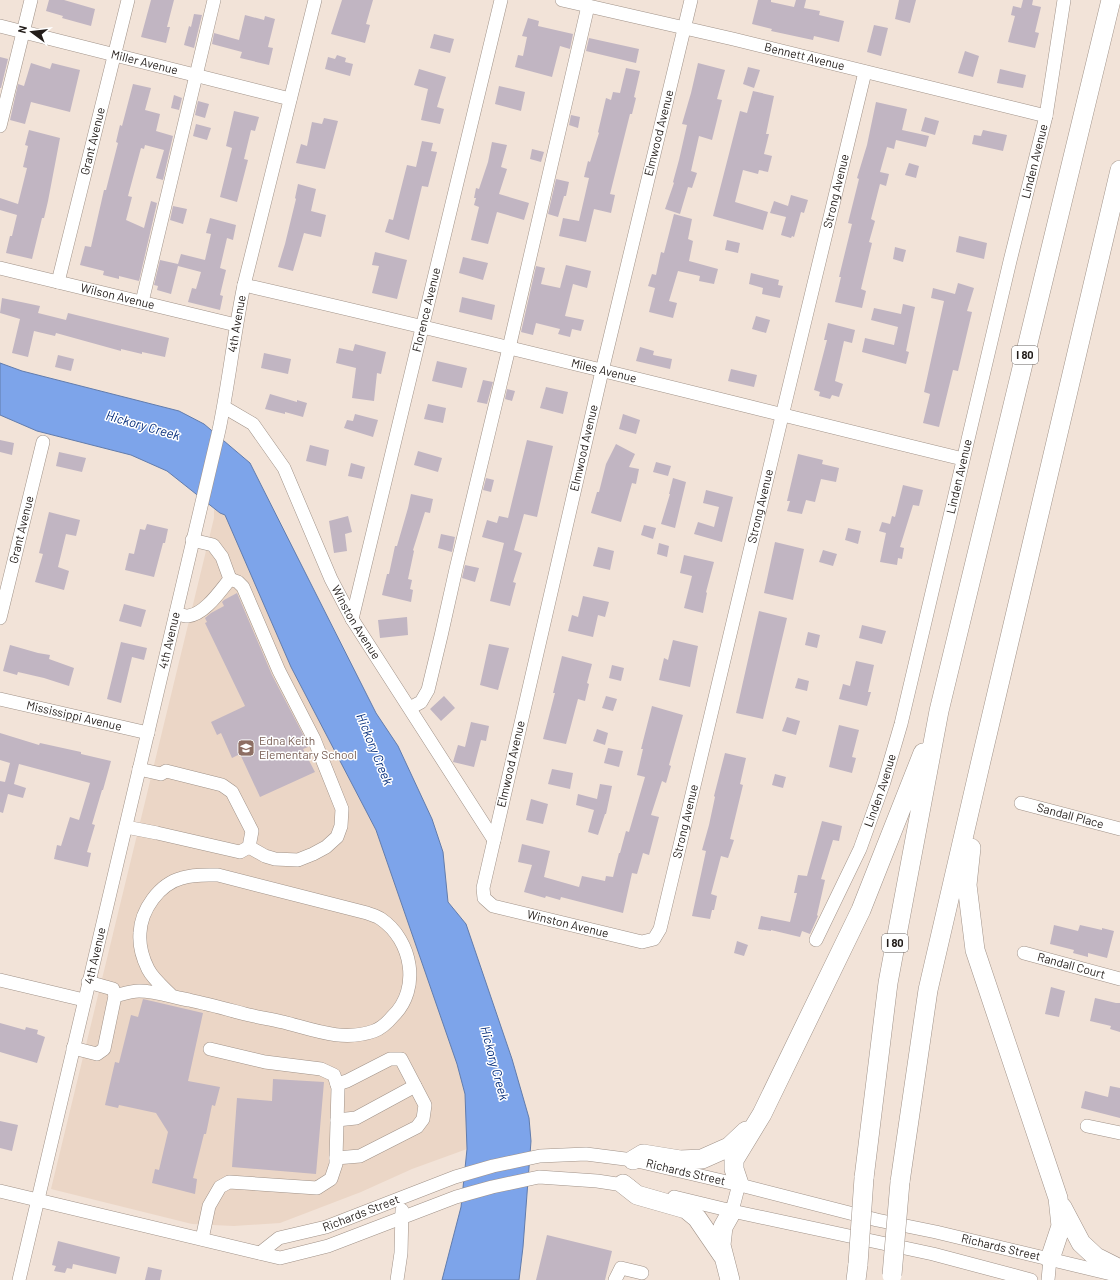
<svg xmlns="http://www.w3.org/2000/svg" width="1120" height="1280" font-family="Barlow,sans-serif">
  <rect width="100%" height="100%" fill="#f2e3d8"/>
  <!-- built -->
  <path fill="#ebd6c6" d="M214,509L220,513L225,515L291,667L376,830L457,1064L465,1094L467,1149L412,1169L361,1192L280,1223L234,1226L192,1224L51,1189L214,518Z"/>
  <!-- water -->
  <path fill="#7da4ea" stroke="#627cac" d="M0,363L22,371L179,411L204,424L250,463L376,713L398,746L432,819L443,852L448,902L466,924L512,1059L529,1118L531,1141L523,1247L519,1280H442L461,1207L467,1149L465,1094L457,1064L376,830L291,667L225,515L220,513L167,471L131,455L37,431L0,415Z"/>
  <!-- building -->
  <path fill="#c1b5c2" d="M49,0H64L95,9L91,26L62,18L63,16L46,11Z
    M151,0H174L167,27H170L166,43L141,37Z
    M342,0H373L366,24L370,25L365,43L331,34Z
    M758,0H771V2L794,7L796,0H806L804,8L820,11L819,15L844,21L839,42L814,36L813,40L771,31L772,29L752,24Z
    M899,0H916L910,23L895,19Z
    M1023,0H1033L1032,5L1041,7L1035,32L1039,33L1035,48L1008,42L1015,16L1011,15L1013,6L1021,8Z
    M194,14L202,15L194,48L184,45L189,26L191,27Z
    M245,15L264,20L265,16L275,19L268,47L273,48L269,65L240,58L242,52L212,44L214,33L239,40Z
    M528,18L539,21L538,26L573,34L570,49L560,46L552,77L515,67L518,55L523,56L527,37L522,36Z
    M874,25L888,28L881,56L867,52Z
    M434,34L454,39L450,53L430,48Z
    M589,38L639,49L636,63L586,51Z
    M965,51L979,56L973,77L958,73Z
    M337,55L346,58L345,62L353,64L350,76L325,69L328,57L335,59Z
    M0,57L8,59L1,88H0Z
    M31,63L50,69L52,63L80,70L70,112L31,102L25,124L10,120L18,84L24,86Z
    M698,63L725,70L717,99L722,100L712,140L699,136L691,171L697,173L692,188L688,187L680,214L665,209L674,183L673,182L679,160L687,125L682,124L691,93Z
    M748,67L760,70L754,88L743,84Z
    M626,68L640,71L634,97L636,98L632,114H630L610,194L615,195L611,213L594,209L586,242L559,236L563,218L579,221L589,178L584,177L588,161L590,162L599,133L598,132L606,98L611,100L613,92L620,93Z
    M419,69L446,77L437,107L444,109L440,124L421,120L428,89L414,85Z
    M1000,69L1026,75L1023,88L997,83Z
    M133,84L151,88L145,110L160,114L156,131L173,136L163,180L156,178L164,150L145,145L144,149L141,148L128,196L132,197L126,220L144,228L151,201L157,203L139,281L119,276V279L103,275L104,271L80,265L85,246L91,247L104,190H106L118,143L116,142L120,125L122,126Z
    M499,86L525,92L521,111L495,104Z
    M753,91L774,96L766,134H769L764,154L772,156L768,172L759,170L758,174L743,170L735,202L768,212L763,230L713,216L740,111L747,113Z
    M174,95L182,98L179,110L171,108Z
    M198,101L209,104L205,118L195,115Z
    M876,102L907,109L902,130L929,136L926,147L896,140L894,149L887,147L880,172L889,174L886,186L880,184L871,219L875,221L869,242L872,243L861,289L866,291L862,308L835,302L841,277H839L852,224L848,223L859,179L857,178L867,145Z
    M234,111L259,117L255,131L251,130L244,159L248,160L237,202L220,197L232,148L226,146Z
    M571,115L580,117L578,128L569,125Z
    M925,117L939,121L935,135L921,131Z
    M324,118L338,121L325,169L296,163L301,144L307,146L312,122L322,124Z
    M196,124L211,128L207,140L193,136Z
    M29,130L60,138L48,201L44,218H42L32,259L6,253L10,236H12L17,215L0,210V198L18,204L27,168L23,167L28,146L25,145Z
    M983,130L1007,135L1003,151L972,144L974,135L981,136Z
    M422,141L433,143L431,151L437,152L428,187L422,186L409,240L385,232L389,219L393,220L407,165L416,167Z
    M492,142L507,145L501,167L507,169L499,194L529,203L524,220L497,212L488,244L471,240L479,207L474,205L476,198H474L476,188L479,189L488,162Z
    M532,149L544,152L541,162L530,159Z
    M909,163L919,166L916,178L905,175Z
    M556,179L569,182L566,196H564L558,217L548,214Z
    M298,184L316,189L311,211L326,215L321,237L304,233L293,271L278,267L285,244L296,199L295,198Z
    M791,195L808,200L804,213L801,212L794,237L792,236L791,238L781,235L786,217L770,213L774,201L788,206Z
    M173,206L187,209L183,224L170,220Z
    M674,214L692,219L688,239L693,241L689,261L718,269L714,284L699,281L700,276L678,271L669,301L677,303L673,318L649,312L655,288L648,286L652,274L656,275L661,252L664,253Z
    M210,218L236,225L233,240L227,238L220,268L226,270L220,295L223,296L220,310L188,302L192,288L196,289L201,272L178,266L171,294L157,290L158,286L154,285L160,260L178,264L181,254L205,260L211,234L206,233Z
    M959,236L987,243L984,259L956,252Z
    M727,240L740,243L738,253L725,250Z
    M895,247L906,250L903,262L893,259Z
    M375,252L407,260L397,299L372,293L379,266L372,265Z
    M463,257L488,263L483,280L459,273Z
    M566,265L591,271L587,288L573,284L565,316L584,320L581,331L572,329L570,337L558,334L560,329L536,323L533,335L521,332L536,266L545,268L541,284L560,288Z
    M751,273L779,280L778,285L783,286L780,298L762,294L763,288L749,284Z
    M958,283L974,288L967,311L972,312L958,371L953,370L939,427L923,423L930,394L924,392L944,301L931,298L933,288L955,294Z
    M462,297L495,305L492,320L459,312Z
    M2,298L40,306L38,313L66,320L68,313L169,338L165,357L142,352V354L121,349V351L56,333L55,336L34,331L28,357L12,353L20,319L0,313Z
    M903,304L915,307L906,351L909,352L906,364L862,352L865,338L894,345L898,327L871,320L874,308L901,314Z
    M756,316L770,320L766,333L752,329Z
    M828,323L855,330L852,343L844,341L835,381L843,384L839,397L832,395L830,399L819,396L820,392L814,390L827,340H824Z
    M355,344L386,352L381,374L377,373L374,401L352,398L356,368L336,363L339,348L353,351Z
    M640,347L654,351L653,355L672,359L670,369L636,361Z
    M264,353L291,359L288,374L261,368Z
    M58,355L74,359L71,371L55,367Z
    M437,361L467,368L462,388L432,381Z
    M731,369L757,375L754,387L728,381Z
    M483,380L493,382L487,404L477,402Z
    M546,387L568,392L563,414L540,408Z
    M507,389L515,391L512,401L505,399Z
    M270,394L297,402V400L307,403L303,417L285,412V414L265,409Z
    M428,404L446,408L443,423L424,419Z
    M355,414L378,420L373,437L344,428L347,420L353,421Z
    M623,414L640,420L636,434L619,429Z
    M0,440L14,443L12,455L0,452Z
    M527,440L553,446L537,517L524,514L514,550L522,553L513,582L516,583L510,606L490,601L504,543L482,537L487,520L497,523L499,516L508,518Z
    M616,444L635,454L629,467L639,469L636,484L632,483L621,522L591,513L597,492H599L606,464Z
    M310,445L329,450L326,466L306,461Z
    M418,451L442,458L438,472L414,465Z
    M59,452L86,458L82,472L56,466Z
    M798,454L823,460L822,464L839,468L836,482L821,479L815,502L806,500L802,514L787,511L790,501H787Z
    M656,462L671,466L668,476L653,472Z
    M351,463L365,467L362,479L348,476Z
    M486,478L494,480L491,492L483,490Z
    M673,478L686,482L675,528L661,524L670,494H669Z
    M903,485L923,490L919,506L913,505L900,547L904,548L902,559L898,558L897,565L880,562L886,533L879,531L882,522L890,524L892,516L895,517Z
    M706,490L733,497L722,542L694,534L698,522L714,527L719,507L703,503Z
    M411,494L433,499L430,513L425,512L413,550L414,551L408,579L412,580L410,589L413,590L411,602L382,595L387,574H389L395,546H397L408,508Z
    M49,512L80,520L76,536L66,534L58,567L69,571L64,590L35,582L43,554L39,553Z
    M348,516L352,532L345,534L347,551L334,553L329,521Z
    M147,524L168,529L165,543H163L154,577L125,570L129,553L134,554L140,529L145,530Z
    M644,525L656,528L653,539L641,535Z
    M848,528L861,531L858,544L845,540Z
    M441,534L455,537L452,552L438,548Z
    M775,542L804,549L793,600L764,593Z
    M659,543L669,546L667,557L657,554Z
    M598,547L614,551L610,570L593,566Z
    M823,550L837,554L833,566L819,562Z
    M684,555L714,562L706,592L707,593L703,613L684,608L692,576L680,573Z
    M465,565L479,568L475,582L462,578Z
    M237,593L272,675L307,742L308,747L303,749L315,772L260,797L240,754L232,758L221,733L217,735L211,722L245,706L205,623L207,622L205,618L211,613L224,606L222,602L224,600Z
    M583,596L609,602L605,617L598,615L593,637L568,631L572,615L578,617Z
    M124,604L146,610L141,627L119,621Z
    M759,611L787,618L763,719L736,713Z
    M407,617L408,635L380,638L378,620Z
    M862,625L886,631L882,644L859,638Z
    M808,632L820,635L817,648L805,645Z
    M673,640L698,646L690,687L659,680L664,658L668,660Z
    M121,642L147,648L144,660L132,657L121,703L107,699Z
    M489,644L509,648L498,690L480,685Z
    M10,645L38,653L50,655L49,659L74,668L69,686L44,678L18,672L17,675L3,671Z
    M562,656L592,664L587,683L589,684L585,701L578,699L566,744L543,739L555,693H553Z
    M856,661L874,665L868,692H871L867,706L839,699L843,684L850,686Z
    M612,665L624,668L621,681L609,678Z
    M798,678L809,681L807,691L795,688Z
    M444,696L455,708L441,721L430,709Z
    M606,696L617,699L613,711L602,708Z
    M652,706L683,715L669,765L671,766L666,783L662,781L651,815L659,817L649,855L643,853L637,874L632,873L623,913L561,897L560,900L546,896L545,898L524,892L532,865L518,862L522,844L550,851L544,877L579,887L582,876L605,881L606,876L613,877L619,853H620L626,831L629,832L645,777L637,775L643,749H641Z
    M787,717L800,721L796,735L782,731Z
    M471,722L489,726L486,741L481,740L474,767L453,762L458,745L465,747Z
    M839,725L859,730L852,757L856,758L852,773L829,767Z
    M597,729L608,733L605,745L593,741Z
    M0,733L39,745L40,743L81,752V754L111,761L103,790H102L92,824L95,825L87,852L91,853L88,867L54,859L57,845L61,846L70,817L79,820L90,783L19,764L14,784L26,788L23,798L8,794L3,813L0,812V781L5,782L10,763L0,760Z
    M608,748L623,751L619,767L604,763Z
    M725,753L746,758L740,784L743,785L730,839L734,840L728,858L721,856L711,894L717,896L714,910H712L710,919L692,916L706,851L702,850L709,825L715,797L714,796Z
    M552,769L573,773L570,789L548,784Z
    M775,774L786,777L783,788L772,785Z
    M600,784L612,786L606,814H605L598,835L588,832L594,810L576,805L578,794L597,799Z
    M531,799L548,804L543,824L526,820Z
    M822,821L842,826L839,841L833,840L821,879L825,880L817,915L818,916L810,934L802,931L800,937L771,930V931L758,929L761,916L790,922L797,893H794L798,875L807,876Z
    M1054,925L1078,931L1080,925L1102,930V928L1114,931L1107,958L1088,953V957L1073,953L1074,950L1050,944Z
    M737,941L748,945L744,956L734,953Z
    M1051,987L1065,991L1059,1017L1045,1014Z
    M1095,998L1116,1003H1120V1032L1110,1029L1111,1026L1090,1021Z
    M143,999L203,1013L188,1081L220,1087L215,1106L212,1105L206,1134H204L193,1178L197,1179L195,1194L152,1183L155,1169L159,1170L168,1132L156,1113L119,1105L118,1108L105,1105L115,1062L119,1063L131,1015L138,1017Z
    M0,1023L25,1030L26,1027L38,1030L37,1034L45,1037L37,1063L0,1052Z
    M273,1079L324,1082L316,1174L232,1167L237,1098L272,1101Z
    M1110,1086L1120,1088V1118L1081,1108L1085,1091L1108,1097Z
    M0,1121L18,1125L12,1151L0,1148Z
    M547,1235L612,1251L605,1280H536Z
    M58,1241L120,1257L116,1274L73,1264L72,1269L67,1268L65,1273L54,1271L56,1266L52,1265Z
    M148,1267L162,1270L160,1280H145Z"/>
  <g fill="none" stroke-linecap="round" stroke-linejoin="round">
    <!-- minor casing -->
    <g stroke="#a09288" stroke-width="14">
      <g id="minor">
        <path id="s1" d="M562,0L733,39L1046,116"/>
        <path id="s2" d="M691,0L602,371L483,888L484,898L493,906L642,942L654,939L660,929L782,416L865,72"/>
        <path id="s3" d="M0,26L290,99"/>
        <path d="M0,126L31,0"/>
        <path id="s4" d="M0,268L236,325"/>
        <path id="s5" d="M58,282L128,0"/>
        <path id="s6" d="M244,285C485,340 724,401 963,459"/>
        <path d="M142,302L214,0"/>
        <path id="s7" d="M224,407L253,424L284,468L331,579L352,619L494,840"/>
        <path d="M230,579L238,582L243,587L279,671L314,739L342,809L341,826L337,837L326,847L313,854L298,860L275,859L265,856L249,847"/>
        <path d="M176,613C179,614 184,616 188,616C205,614 220,591 230,579L222,557L213,545L192,540"/>
        <path id="s8" d="M0,618L43,442"/>
        <path id="s9" d="M352,619L501,0"/>
        <path id="s10" d="M0,699L148,733"/>
        <path d="M410,708L421,702L428,690L441,636L456,569L509,348L588,6"/>
        <path id="s11" d="M1021,803L1120,829"/>
        <path d="M126,827L157,833L240,852L249,847L252,831L232,792L222,785L166,771L161,774L139,769"/>
        <path id="s12" d="M816,940L860,849L884,782L901,724L1010,261L1046,116L1064,0"/>
        <path id="s13" d="M1024,953L1120,979"/>
        <path d="M0,980L84,1000"/>
        <path d="M115,996C123,994 130,991 139,991C155,991 173,997 189,1000C208,1004 226,1009 245,1014C257,1017 270,1019 283,1022C314,1030 343,1042 374,1031C382,1028 388,1022 393,1016C421,989 412,940 381,919C377,916 372,915 367,913L218,875C206,875 194,874 182,878C159,884 141,910 140,933C139,945 143,959 148,969C153,979 164,988 172,996"/>
        <path d="M73,1048L97,1054L104,1049L115,996L113,989L88,982"/>
        <path d="M337,1120L356,1118L415,1086"/>
        <path d="M1087,1126L1120,1133"/>
        <path d="M336,1158L360,1156L417,1127L423,1119L425,1105L401,1059H390L347,1081L337,1084"/>
        <path d="M0,1191L280,1258L328,1246L456,1197L492,1187L539,1177L597,1181L630,1186"/>
        <path d="M674,1197L732,1211L933,1254L1031,1280"/>
        <path d="M732,1211L739,1184"/>
        <path d="M202,1239L209,1206L220,1187L229,1182L317,1188L331,1179L336,1164V1158L338,1088L334,1075L321,1069L265,1062L210,1049"/>
        <path id="s14" d="M260,1253L279,1238L326,1227L455,1177L493,1166L540,1156L586,1154L633,1160L744,1186L877,1220L936,1232L1120,1276"/>
        <path id="s15" d="M19,1280L219,430C229,382 234,333 244,285L315,0"/>
        <path d="M397,1280L401,1253L402,1210"/>
        <path d="M615,1280L621,1268L642,1273"/>
        <path d="M1048,1280L1050,1259"/>
      </g>
    </g>
    <!-- highway casing -->
    <g stroke="#a09288" stroke-width="20">
      <path id="highway" d="M971,848L967,885L975,950L1058,1198L1061,1226L1050,1259
        M633,1160L643,1154L680,1160L702,1159L729,1147L746,1131
        M864,1178L888,983L939,711L1111,0
        M900,1182L928,990L980,765L1120,170
        M623,1184L637,1195L686,1209L697,1218L723,1256
        M739,1184L734,1169V1160L762,1114L861,910L923,753
        M1062,1207L1081,1243L1096,1257L1120,1269
        M730,1280L721,1245L723,1227L732,1211
        M856,1280L858,1264"/>
    </g>
    <!-- minor -->
    <use href="#minor" stroke="#fff" stroke-width="13"/>
    <!-- highway -->
    <use href="#highway" stroke="#fff" stroke-width="19"/>
    <!-- highway-bridge casing -->
    <g stroke="#a09288" stroke-width="20" stroke-linecap="butt">
      <path id="highway-bridge" d="M858,1264L864,1178
        M892,1275L900,1182"/>
    </g>
    <!-- highway-bridge -->
    <use href="#highway-bridge" stroke="#fff" stroke-width="19"/>
  </g>
  <!-- icons -->
  <defs>
    <g id="school-square" transform="scale(0.9)"><rect x="-9" y="-9" width="18" height="18" rx="4" fill="#8d6e63" stroke="#fff"/><path d="M0-5L7-2L0 1L-7-2ZM-4 1L0 2.5L4 1V4Q0 6-4 4Z" fill="#fff"/></g>
  </defs>
  <g fill-rule="evenodd">
    <use href="#school-square" x="246" y="748"/>
  </g>
  <g text-anchor="middle" stroke-width="3" stroke-linejoin="round" paint-order="stroke">
    <!-- shield labels -->
    <g fill="#fff" stroke="#65615f" stroke-width="1">
      <rect x="1012" y="346" width="26" height="18" rx="3"/>
      <rect x="882" y="934" width="26" height="18" rx="3"/>
    </g>
    <g font-size="11" font-weight="bold" fill="#231d1a">
      <text x="1025" y="359">I 80</text>
      <text x="895" y="947">I 80</text>
    </g>
    <!-- street labels -->
    <g font-size="12" fill="#231d1a" stroke="#fff">
      <text dy="4" stroke="none"><textPath href="#s1" startOffset="249">Bennett Avenue</textPath></text>
      <text dy="4" stroke="none"><textPath href="#s3" startOffset="149">Miller Avenue</textPath></text>
      <text transform="translate(659 133) rotate(-76)" y="4">Elmwood Avenue</text>
      <text dy="4" stroke="none"><textPath href="#s5" startOffset="145">Grant Avenue</textPath></text>
      <text dy="4" stroke="none"><textPath href="#s12" startOffset="811">Linden Avenue</textPath></text>
      <text dy="4" stroke="none"><textPath href="#s2" startOffset="1870">Strong Avenue</textPath></text>
      <text dy="4" stroke="none"><textPath href="#s4" startOffset="121">Wilson Avenue</textPath></text>
      <text dy="4" stroke="none"><textPath href="#s9" startOffset="318">Florence Avenue</textPath></text>
      <text dy="4" stroke="none"><textPath href="#s15" startOffset="981">4th Avenue</textPath></text>
      <text dy="4" stroke="none"><textPath href="#s6" startOffset="370">Miles Avenue</textPath></text>
      <text transform="translate(584 448) rotate(-77)" y="4">Elmwood Avenue</text>
      <text dy="4" stroke="none"><textPath href="#s12" startOffset="487">Linden Avenue</textPath></text>
      <text dy="4" stroke="none"><textPath href="#s2" startOffset="1546">Strong Avenue</textPath></text>
      <text dy="4" stroke="none"><textPath href="#s8" startOffset="91">Grant Avenue</textPath></text>
      <text dy="4" stroke="none"><textPath href="#s7" startOffset="258">Winston Avenue</textPath></text>
      <text dy="4" stroke="none"><textPath href="#s15" startOffset="657">4th Avenue</textPath></text>
      <text dy="4" stroke="none"><textPath href="#s10" startOffset="76">Mississippi Avenue</textPath></text>
      <text transform="translate(511 764) rotate(-77)" y="4">Elmwood Avenue</text>
      <text dy="4" stroke="none"><textPath href="#s12" startOffset="163">Linden Avenue</textPath></text>
      <text dy="4" stroke="none"><textPath href="#s11" startOffset="51">Sandall Place</textPath></text>
      <text dy="4" stroke="none"><textPath href="#s2" startOffset="1222">Strong Avenue</textPath></text>
      <text dy="4" stroke="none"><textPath href="#s2" startOffset="1011">Winston Avenue</textPath></text>
      <text dy="4" stroke="none"><textPath href="#s15" startOffset="333">4th Avenue</textPath></text>
      <text dy="4" stroke="none"><textPath href="#s13" startOffset="49">Randall Court</textPath></text>
      <text dy="4" stroke="none"><textPath href="#s14" startOffset="446">Richards Street</textPath></text>
      <text dy="4" stroke="none"><textPath href="#s14" startOffset="110">Richards Street</textPath></text>
      <text dy="4" stroke="none"><textPath href="#s14" startOffset="770">Richards Street</textPath></text>
    </g>
    <!-- education labels -->
    <g font-size="12" fill="#785e54" stroke="#fff" text-anchor="start">
      <text x="259" y="745">Edna Keith<tspan x="259" dy="14">Elementary School</tspan></text>
    </g>
    <!-- water labels -->
    <g font-size="13" font-style="italic" fill="#022b7a" stroke="#fff">
      <text transform="translate(143 425) rotate(16)" y="5">Hickory Creek</text>
      <text transform="translate(375 749) rotate(68)" y="5">Hickory Creek</text>
      <text transform="translate(495 1063) rotate(75)" y="5">Hickory Creek</text>
    </g>
  </g>
  <!-- north arrow -->
  <g transform="translate(32 32) rotate(285)" stroke="#ffffff" stroke-width="3" paint-order="stroke">
  <path d="M0-3L7 15L0 10L-7 15Z" fill="#231d1a"/>
  <text y="-6" font-size="11" font-weight="bold" text-anchor="middle" fill="#231d1a">N</text>
  </g>
</svg>
